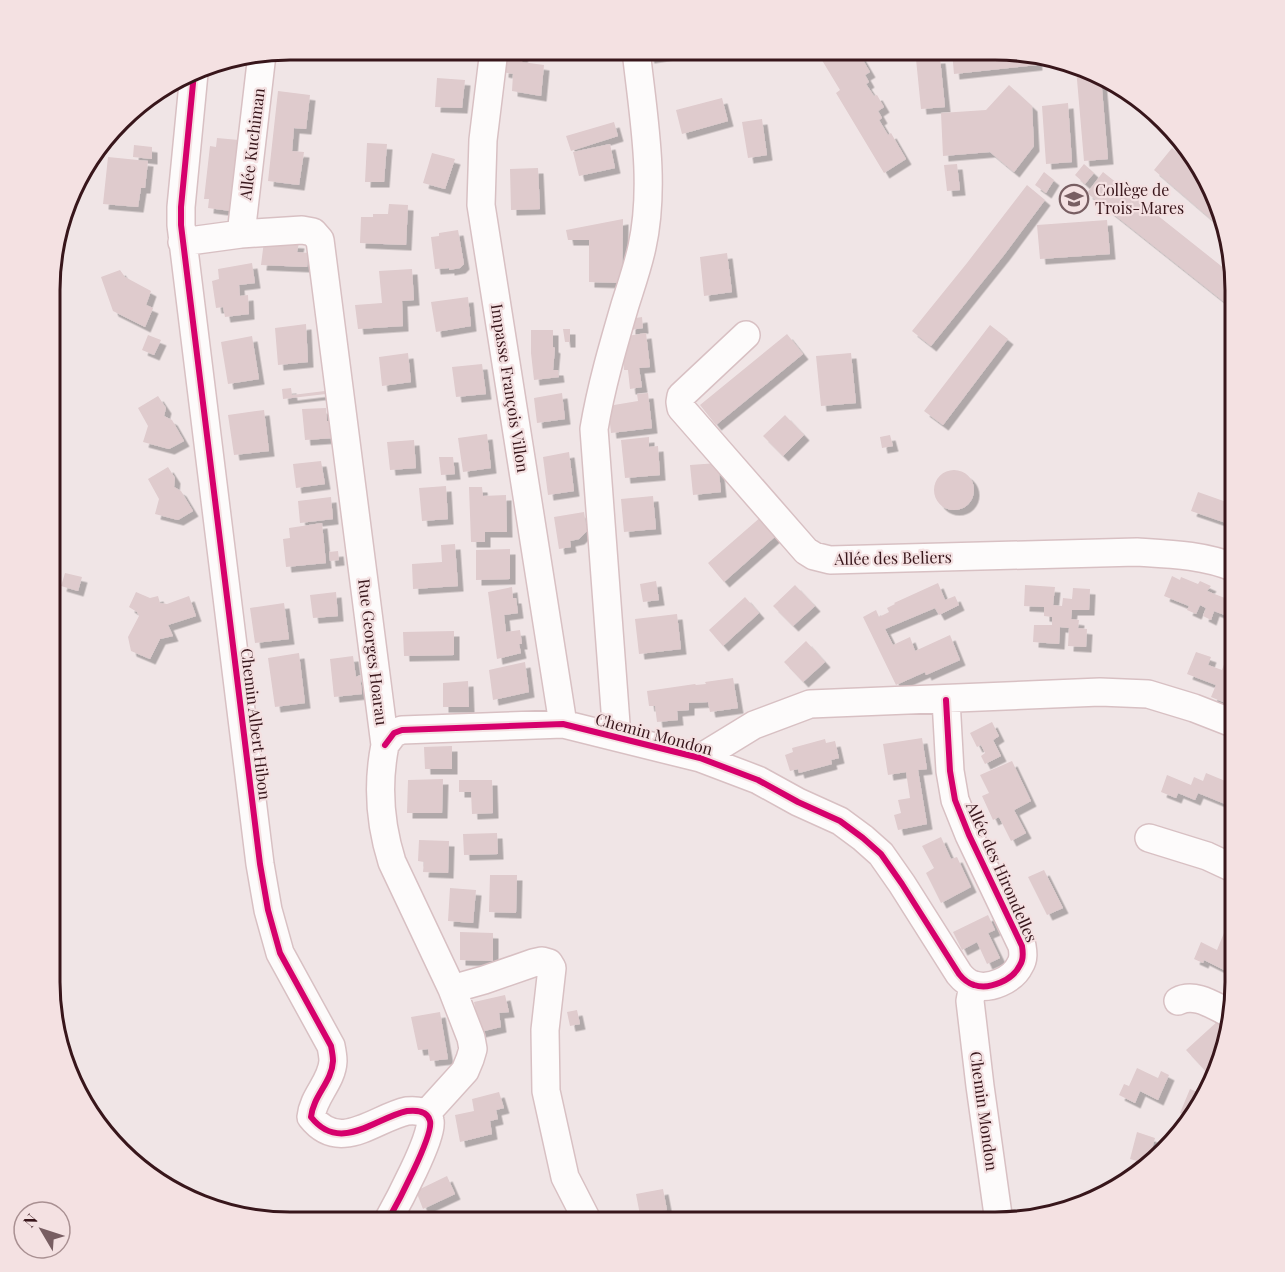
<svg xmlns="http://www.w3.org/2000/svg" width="1285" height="1272" font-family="'Playfair Display',serif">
  <defs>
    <filter id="shadow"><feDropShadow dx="5.5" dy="5.5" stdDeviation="0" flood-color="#0004"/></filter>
  </defs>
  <rect width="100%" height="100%" fill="#f0e5e6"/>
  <!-- building -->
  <path fill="#dfcbcd" filter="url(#shadow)" d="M505,50L523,51L522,62L544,65L541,96L512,91L513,74L503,72Z
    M647,50L684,51L685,52L649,58Z
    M820,51H854L857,57L860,55L870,72L865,75L869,82L866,84L874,96L877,95L884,107L878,111L882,118L879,120L888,135L891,133L906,159L884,173L836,93L840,90L817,52Z
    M952,51L1026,52L1036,55L1037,65L954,74Z
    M940,58L945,107L921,109L916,59Z
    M1076,68L1101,77L1108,159L1084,161Z
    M437,78L465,80L462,108L435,107Z
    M1009,85L1032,106L1034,146L1014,172L990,152L943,156L941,113L986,110Z
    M278,91L310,95L306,129L294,128L292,151L304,152L299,185L268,181Z
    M1129,94L1156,118L1155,120L1127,96Z
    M722,98L728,121L682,134L676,110Z
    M1068,103L1072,162L1046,164L1042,106Z
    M762,119L767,155L748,158L742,122Z
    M614,122L618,136L571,151L566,136Z
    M217,138L239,140L231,211L208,208L209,199H204L210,146L216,147Z
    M367,143L387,144L384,182H365Z
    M610,144L615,168L579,176L573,152Z
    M134,145L152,147V159L133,157Z
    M1172,148L1203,175L1223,213L1226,232L1154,170Z
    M432,153L455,159L445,189L423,183Z
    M108,157L148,161L145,188H141L138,207L103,204Z
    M957,164L960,190L947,191L944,165Z
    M1084,164L1094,173L1085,184L1075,175Z
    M538,168L540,209L511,210L510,169Z
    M1044,172L1054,180L1046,193L1035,185Z
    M1103,172L1235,277V306L1233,309L1087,193Z
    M1027,185L1045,200L1004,255L931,346L912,331L967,263Z
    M389,204L408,205L406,245L360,243L361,217H373V214H388Z
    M623,219L622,283L589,282V240H568L566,230Z
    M1107,220L1110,254L1040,259L1037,225Z
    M458,230L464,264L460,268L449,270V268L435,269L431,237L439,236V233Z
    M264,241L299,243L297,252L309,253L307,267L261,265Z
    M727,253L732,292L704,296L700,257Z
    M252,263L255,283L239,285L240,296L248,295L249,314L225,317L223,307L216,308L212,281L219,279L218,269Z
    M412,269L414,300L402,301L403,326L358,329L355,305L382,303L379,271Z
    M120,270L125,277L151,291L146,305L153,308L145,327L113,311L101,277Z
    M468,297L471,326L436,332L431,302Z
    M642,317L643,328L630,330V319Z
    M306,324L308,362L278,365L275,328Z
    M990,325L1008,339L943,425L924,411Z
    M563,329H570V342H565Z
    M531,330H553V347L555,348L553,370H558L559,377L534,380L531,353Z
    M646,333L650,367L639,368L642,387L630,389L628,370H624L621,337Z
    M787,334L803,354L716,425L700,405Z
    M148,335L161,340L154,355L142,350Z
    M252,336L259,379L228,384L221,342Z
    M408,353L411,382L382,386L379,357Z
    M851,353L856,403L821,406L816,356Z
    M482,364L486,394L456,397L452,367Z
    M291,388L292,395L325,391L326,394L283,399L282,389Z
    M562,393L565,419L537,423L534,398Z
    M648,393L652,428L611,433L608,406L638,401L637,394Z
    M158,396L166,408L164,416L172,420L184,441L169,449L143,442L148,426L138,408Z
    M326,408L327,421H332L334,438L305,440L302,409Z
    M264,410L269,451L234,455L228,415Z
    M785,415L804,435L783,456L763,436Z
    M487,434L491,468L463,472L458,438Z
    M890,435L893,446L882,448L880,437Z
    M649,437V447L658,446L660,475L625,478L621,440Z
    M414,440L416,468L390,470L387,442Z
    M569,452L574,491L548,495L543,457Z
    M439,457H453L455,474L441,475Z
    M1232,457L1235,458V473L1226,470Z
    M321,461L325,484L296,488L293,464Z
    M718,463L721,492L693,495L690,465Z
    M168,467L175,478L174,487L181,491L193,511L178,520L155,514L159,499L148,479Z
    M934 490a20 20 0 1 1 40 0a20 20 0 1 1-40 0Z
    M446,486L448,519L422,521L419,488Z
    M469,487H482L483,496L506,495L507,532H485V542H471Z
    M1198,492L1235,505V526L1191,511Z
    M653,496L656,529L624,532L621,499Z
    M331,497L333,519L300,523L298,501Z
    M584,512L587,531L579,539L570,541L571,547L559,549L554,517Z
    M762,516L778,534L724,582L708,563Z
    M322,523L326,563L286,567L283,539L290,538L289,528Z
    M455,544L458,586L413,589L412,564L442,562L441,545Z
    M510,549V579L476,580V550Z
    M338,551L339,560L330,561L329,552Z
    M65,573L82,577L78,591L61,586Z
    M1172,576L1180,580L1181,577L1198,584L1200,581L1211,586L1207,591L1235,602V606L1230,617L1214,611L1211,620L1203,616L1206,608L1200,605L1196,614L1187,610L1189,606L1164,596Z
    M656,581L659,600L643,602L640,584Z
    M938,583L945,600L955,596L959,605L939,615L935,608L885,629L893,645L910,637L915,651L950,635L960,660L926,675L925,672L896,685L863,617L876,610L879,617L889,612L887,608L895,604L894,603Z
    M795,585L815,606L793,626L773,606Z
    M1025,585L1055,587L1053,605L1062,606L1063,598L1072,599L1073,588L1090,589L1089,610H1072L1071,619L1079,620L1078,628L1087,629L1086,647L1068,646L1069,628L1060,627L1059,644L1033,642L1034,625H1052V617L1044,616V607L1024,606Z
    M512,587L513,598H516L518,613L504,615L506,632L520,630L522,644H519L521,653L497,659L488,592Z
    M136,592L150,598L158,596L160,603L167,604L189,596L196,616L168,625L173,636L160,639L150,659L131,651L128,637L139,616L137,612L129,607Z
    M336,592L338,616L313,618L310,595Z
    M745,597L759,613L723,646L709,630Z
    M284,603L289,639L255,643L250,608Z
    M677,614L681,649L639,654L635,619Z
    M454,631V655L404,656L403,632Z
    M806,641L825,662L803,682L784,662Z
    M1196,652L1211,657L1208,665L1222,670L1226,659L1235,662V707L1211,697L1216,685L1187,674Z
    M299,653L305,703L275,707L268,658Z
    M353,656L356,677L360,675L362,694L334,697L330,659Z
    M525,662L529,692L493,700L489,670Z
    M733,678L738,708L710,712L708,702L689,703V710L677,711L678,720L657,722L655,706H649L647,691L695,684L696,685L706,684L705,682Z
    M468,681L469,707H443V683Z
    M992,722L999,736L993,740L1001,756L985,764L981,756L985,753L981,745L977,747L970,733Z
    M922,738L927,769L918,770L927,824L898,830L894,815L901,813L898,800L910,798L906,772L888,775L883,744Z
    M825,739L826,743L835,741L839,758L831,760L832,764L799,773L798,769L790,771L785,755L793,752L792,748Z
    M452,746V769H425L424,747Z
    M1012,761L1031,801L1014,810L1026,833L1011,841L999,817L993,820L982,796L989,793L980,775Z
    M1206,773L1235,785V808L1198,793L1195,800L1178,793L1176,798L1161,792L1167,775L1191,785L1194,777L1203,781Z
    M443,779L442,813H407L408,780Z
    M459,780H492L493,813L472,814L471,792H459Z
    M497,833L498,854L464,855L463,834Z
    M941,837L951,859L957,857L971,887L941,903L926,873L934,868L922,846Z
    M419,840L449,841L448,873L423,872L424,862L418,861Z
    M1044,870L1063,908L1047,915L1028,877Z
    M490,875H517L516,913L489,912Z
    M450,888L476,890L473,923L448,921Z
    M1233,911L1235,912V947L1226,971L1204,960L1203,963L1194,959L1201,942L1217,950Z
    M988,915L995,930L988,933L1000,958L987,964L977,942L962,950L953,932Z
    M460,932L493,933V961L460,960Z
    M505,995L509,1012L499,1013L501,1027L480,1032L474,1002Z
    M577,1010L580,1024L570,1026L567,1012Z
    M440,1012L448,1059L430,1061L428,1049L418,1050L411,1017Z
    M1219,1020L1228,1025L1214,1074L1211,1077L1186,1050Z
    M1137,1068L1158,1078L1161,1071L1169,1075L1158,1100L1140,1091L1135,1103L1119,1095L1124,1084L1129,1086Z
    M1190,1089L1205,1095L1188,1116L1180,1113Z
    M499,1092L504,1108L496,1110L498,1119L490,1121L492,1134L460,1142L455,1115L474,1111L472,1099Z
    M1137,1132L1155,1138L1148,1164L1130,1159Z
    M1133,1169L1143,1171L1131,1178Z
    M447,1176L455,1194L423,1209L416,1191Z
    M663,1189L667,1210L640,1215L636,1194Z"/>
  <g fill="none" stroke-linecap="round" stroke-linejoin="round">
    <!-- minor casing -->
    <g stroke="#d8c0c3" stroke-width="30">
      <path id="minor" d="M494,50L483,140L481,205L563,724
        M194,73L181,207V225L260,864L268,910L280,953L331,1046C332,1051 333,1056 333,1061C332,1082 313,1096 311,1117C340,1154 375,1118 407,1111C416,1110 428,1111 430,1121C434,1135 396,1206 387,1222
        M241,234L262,54
        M182,242L241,234L302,230L313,232L320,240L385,745C377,785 380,824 392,862L452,989L471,1038L473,1049L470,1059L465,1071L426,1114
        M746,335L681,396L680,402L681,408L806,551L814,556L830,560L1137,552C1170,554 1204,555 1235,568
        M617,737L594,429C601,387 613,346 625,305C631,286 638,266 642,247C656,183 643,115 636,50
        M385,745L394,733L402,730L563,724L700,758L758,780L798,802L840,821L863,838L881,854L902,884L959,974C963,979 967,983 974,985C990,990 1013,980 1020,965C1024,959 1023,952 1022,946L969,835L955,800L950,771L946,700
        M700,758L754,725L810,704L1100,692L1148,694L1194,708L1235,724
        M1149,838L1207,856L1235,869
        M973,985L970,1001L980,1086L999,1222
        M452,989L484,980L533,963L542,961L549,963L552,968L545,1030L546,1091L565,1177L588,1222
        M1178,1001C1195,992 1214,1006 1231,1014"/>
    </g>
    <!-- minor -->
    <use href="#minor" stroke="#fdfbfb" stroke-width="27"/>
    <!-- cycleway casing -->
    <g stroke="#f4e1e2" stroke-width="10">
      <path id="cycleway" d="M194,73L181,207V225L260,864L268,910L280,953L331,1046C332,1051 333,1056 333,1061C332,1082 313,1096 311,1117C340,1154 375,1118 407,1111C416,1110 428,1111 430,1121C434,1135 396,1206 387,1222
        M385,745L394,733L402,730L563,724L700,758L758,780L798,802L840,821L863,838L881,854L902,884L959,974C963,979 967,983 974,985C990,990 1013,980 1020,965C1024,959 1023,952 1022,946L969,835L955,800L950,771L946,700"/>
    </g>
    <!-- cycleway -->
    <use href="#cycleway" stroke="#d6006c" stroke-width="6"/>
  </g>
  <!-- icons -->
  <defs>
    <g id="school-ring" transform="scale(1.5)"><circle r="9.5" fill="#f4e1e2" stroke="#785e62" stroke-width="1.5"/><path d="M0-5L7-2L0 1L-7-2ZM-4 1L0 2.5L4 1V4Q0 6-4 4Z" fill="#785e62"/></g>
  </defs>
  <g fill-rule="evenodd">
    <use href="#school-ring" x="1074" y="199"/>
  </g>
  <g text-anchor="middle" stroke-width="4.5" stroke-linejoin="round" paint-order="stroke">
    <!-- street labels -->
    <g font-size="16" fill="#38161b" stroke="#f4e1e2">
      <text transform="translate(252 144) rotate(-83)" y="6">Allée Kuchiman</text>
      <text transform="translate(510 388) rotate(81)" y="6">Impasse François Villon</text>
      <text transform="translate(893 558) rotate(-1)" y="6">Allée des Beliers</text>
      <text transform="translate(373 652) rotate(83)" y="6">Rue Georges Hoarau</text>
      <text transform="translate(256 724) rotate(83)" y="6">Chemin Albert Hibon</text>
      <text transform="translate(654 734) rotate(15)" y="6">Chemin Mondon</text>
      <text transform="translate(1002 872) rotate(66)" y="6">Allée des Hirondelles</text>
      <text transform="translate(984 1111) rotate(82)" y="6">Chemin Mondon</text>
    </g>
    <!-- poi labels -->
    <g font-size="16" fill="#38161b" stroke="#f4e1e2" text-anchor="start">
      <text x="1095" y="196">Collège de<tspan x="1095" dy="18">Trois-Mares</tspan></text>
    </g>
  </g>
  <!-- crop -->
  <path d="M0 0H1285V1272H0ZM290 60H995A230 230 0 0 1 1225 290V982A230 230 0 0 1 995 1212H290A230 230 0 0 1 60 982V290A230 230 0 0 1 290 60Z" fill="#f4e1e2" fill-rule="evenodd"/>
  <path fill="none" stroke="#38161b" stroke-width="3" d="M290 60H995A230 230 0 0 1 1225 290V982A230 230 0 0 1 995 1212H290A230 230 0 0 1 60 982V290A230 230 0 0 1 290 60Z"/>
  <!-- north arrow -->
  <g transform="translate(42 1230) rotate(309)"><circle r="28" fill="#f4e1e2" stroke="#a99092" stroke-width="1.5"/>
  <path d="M0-4.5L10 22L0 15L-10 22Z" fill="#785e62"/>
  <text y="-9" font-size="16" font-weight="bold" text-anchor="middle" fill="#38161b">N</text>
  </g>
</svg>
